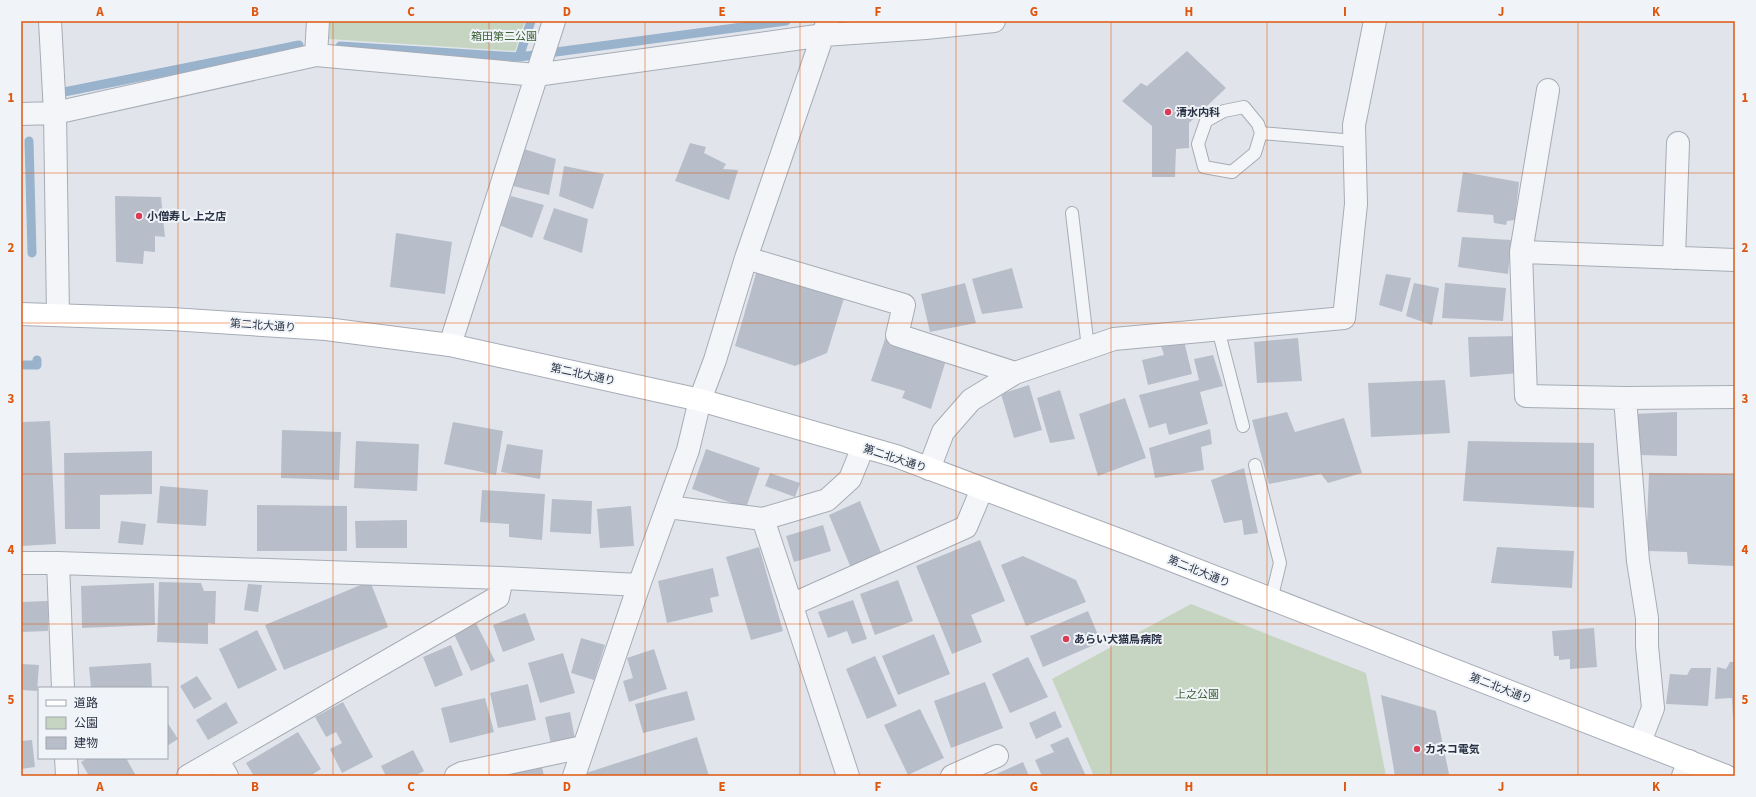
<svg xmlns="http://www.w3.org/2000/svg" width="1756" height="797" font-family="'Source Sans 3','Noto Sans JP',sans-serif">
  <rect width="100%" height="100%" fill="#e1e5eb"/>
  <!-- green -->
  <path fill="#c6d5c1" d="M330,21H525L515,51L329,39Z
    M1191,604L1366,673L1386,776H1094L1052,679Z"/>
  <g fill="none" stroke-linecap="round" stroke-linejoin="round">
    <!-- stream -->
    <path stroke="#99b3cd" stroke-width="9" d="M340,46L519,57L786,21
      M519,57L531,21
      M64,92L299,45
      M29,141L32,253
      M21,365H37V360"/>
  </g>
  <!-- building -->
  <path fill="#b7bec9" d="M1187,51L1226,88L1189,123V148L1176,149L1175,177H1152V126L1122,101L1141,83L1147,86Z
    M690,143L706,147L704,153L726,164L723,169L738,170L729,200L675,181Z
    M524,149L556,159L549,195L513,186Z
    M564,166L604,174L593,209L559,196Z
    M1463,172L1519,182L1515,220L1507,221L1506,225L1494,223L1493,215L1457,212Z
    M115,196L161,197L165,237L155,236V252L144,251L143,264L116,262Z
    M511,196L544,205L532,238L499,225Z
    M554,208L588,219L582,253L543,239Z
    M396,233L452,242L445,294L390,287Z
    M1462,237L1511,240L1508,274L1458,267Z
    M1012,268L1023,308L982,314L972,279Z
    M757,270L845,295L827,353L795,366L735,346Z
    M1386,274L1411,278L1402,312L1379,305Z
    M965,283L976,323L930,332L921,294Z
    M1414,283L1439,288L1432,325L1406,316Z
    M1445,283L1506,288L1503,321L1442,318Z
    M886,336L947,357L931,409L902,398L905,391L871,381Z
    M1519,336L1521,373L1470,377L1468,337Z
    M1298,338L1302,381L1257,383L1254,342Z
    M1184,341L1192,374L1148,385L1142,360L1164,355L1161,346Z
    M1213,355L1223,386L1200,392L1208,424L1169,435L1166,423L1149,428L1139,395L1199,380L1194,359Z
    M1445,380L1450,433L1371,437L1368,383Z
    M1029,385L1042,430L1014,438L1001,394Z
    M1060,390L1075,439L1050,443L1037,398Z
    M1125,398L1146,458L1098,476L1079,414Z
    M1287,412L1295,432L1344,418L1362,473L1328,483L1321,474L1269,484L1252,420Z
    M1677,412V456L1638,455L1634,414Z
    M50,421L56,544L21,546V422Z
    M453,422L503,431L496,475L444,464Z
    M1210,429L1212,444L1201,447L1204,470L1155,478L1149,448Z
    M282,430L341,432L339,480L281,478Z
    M356,441L419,444L417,491L354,488Z
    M1468,441L1594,443V508L1463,501Z
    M507,444L543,450L540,479L501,472Z
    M706,449L760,468L746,508L692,489Z
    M152,451V494L100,495V529H65L64,453Z
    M1244,468L1258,533L1244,535L1242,520L1224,523L1211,480Z
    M770,473L800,483L795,497L765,486Z
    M1649,473L1735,474V566L1688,564L1687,552L1646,551Z
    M160,486L208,490L206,526L157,523Z
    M482,490L545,494L542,540L509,537V524L480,522Z
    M552,499L592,501L591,534L550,532Z
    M860,501L882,555L851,568L829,515Z
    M257,505L347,506V551H257Z
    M631,506L634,546L600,548L597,509Z
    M407,520V548H356L355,521Z
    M121,521L146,524L143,545L118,543Z
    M823,525L831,551L794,562L786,536Z
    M980,540L1005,601L971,615L982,642L952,654L916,566Z
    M759,547L783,631L751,640L726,557Z
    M1497,547L1574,551L1572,588L1491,583Z
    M1023,556L1076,580L1086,602L1026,626L1001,565Z
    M713,568L719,596L710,598L713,612L667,623L658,581Z
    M898,580L913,621L875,635L860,594Z
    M370,581L388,627L284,670L265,625Z
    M159,582L201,583L204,591H216L215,624L208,623V644L157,642Z
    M154,583L155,625L82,628L81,586Z
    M248,584L262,585L258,612L244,610Z
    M853,600L867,639L852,644L847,631L828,638L818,612Z
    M48,601V631L21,632V602Z
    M1088,611L1101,642L1043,667L1030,636Z
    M525,613L535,640L503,652L493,625Z
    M475,621L495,661L471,671L453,632Z
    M1594,628L1597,667L1570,669V659L1559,660V656H1554L1552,631Z
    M257,630L277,670L238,689L219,649Z
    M934,634L950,674L898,695L882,656Z
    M581,638L605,645L594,680L571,673Z
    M451,645L463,675L435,687L423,657Z
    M654,649L667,689L629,702L623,681L633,678L627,658Z
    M563,653L575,693L540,703L528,663Z
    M875,656L897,706L867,719L846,669Z
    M1028,657L1048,697L1010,713L992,674Z
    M1730,662H1735V717H1733L1732,698L1715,699L1717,667L1726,669Z
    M151,663L152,688H91L89,667Z
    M21,664L39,665L37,691L21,690Z
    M1691,668H1711L1708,706L1666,704L1670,674L1687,675Z
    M197,676L212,699L194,709L180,686Z
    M985,682L1003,728L951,748L934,701Z
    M528,684L536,720L498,728L490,693Z
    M687,691L695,720L643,733L635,704Z
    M1381,695L1436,711L1449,774L1436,776H1395Z
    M485,698L494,732L450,743L441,708Z
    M226,702L238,723L208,740L196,720Z
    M343,702L373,757L342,773L330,749L342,743L336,732L326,737L315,717Z
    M920,709L944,758L908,775L884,725Z
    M1055,711L1062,727L1036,739L1029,723Z
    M570,712L575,739L551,744L545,717Z
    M167,722L178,739L167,746Z
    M298,732L321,769L310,776H254L246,763Z
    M697,737L709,776H584L583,774Z
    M1068,737L1086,776H1042L1035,760L1054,752L1050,745Z
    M32,740L35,767L21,769V741Z
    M413,750L424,771L415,776H386L381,766Z
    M88,758H126L136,776H89L81,762Z
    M1023,762L1029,776H995L994,775Z
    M542,767L544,776H509V775Z"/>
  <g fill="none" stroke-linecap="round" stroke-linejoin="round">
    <!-- lane casing -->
    <g stroke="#a6acb6" stroke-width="14">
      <path id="lane" d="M1261,133L1258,124L1244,107L1224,111L1206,121L1198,144L1204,167L1232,172L1255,153L1261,133L1355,141
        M1072,213L1088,348
        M1218,329L1243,426
        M1255,465L1280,563L1271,600"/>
    </g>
    <!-- street casing -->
    <g stroke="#a6acb6" stroke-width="24">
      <path id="street" d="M50,21L55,113L58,315
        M316,55L318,21
        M21,114L55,113L316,55L536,75L824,35L926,28L994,21
        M1521,252L1548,90
        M746,258L904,305L897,335L1015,373
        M1674,258L1678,143
        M1735,260L1521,252L1526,396L1625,398L1735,397
        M450,345L554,21
        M1625,398L1638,561L1647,618V646L1653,708L1640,742
        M929,469L943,432L971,400L1015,373L1114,339L1344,318L1356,204L1354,125L1375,21
        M668,507L763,519L827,500L850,479L863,447
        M763,519L848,776
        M21,563H58L502,578L639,585
        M58,563L63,688
        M791,605L966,527L982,489
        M66,758L67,776
        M217,759L227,776
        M188,776L498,597L502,578
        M456,776L462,773L583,747
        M574,776L639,585L688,450L700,400L715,360L746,258L827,23
        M952,776L997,756
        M1683,776L1689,761"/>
    </g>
    <!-- secondary casing -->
    <g stroke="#a6acb6" stroke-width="24">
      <path id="secondary" d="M21,314L171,319L326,329L450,345L700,400L896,456L1130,544L1726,776"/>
    </g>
    <!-- lane -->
    <use href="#lane" stroke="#f4f5f8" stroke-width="12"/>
    <!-- street -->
    <use href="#street" stroke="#f4f5f8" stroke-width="22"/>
    <!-- secondary -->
    <use href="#secondary" stroke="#fff" stroke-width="22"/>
  </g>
  <!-- grid -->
  <path fill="none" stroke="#de570f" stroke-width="1" stroke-opacity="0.55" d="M178,21V776M333,21V776M489,21V776M645,21V776M800,21V776M956,21V776M1111,21V776M1267,21V776M1423,21V776M1578,21V776M21,173H1735M21,323H1735M21,474H1735M21,624H1735"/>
  <!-- markers -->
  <g fill="#d93c57" stroke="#f0f4f8" stroke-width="1.5">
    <circle cx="1168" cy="112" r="4"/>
    <circle cx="139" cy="216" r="4"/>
    <circle cx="1066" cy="639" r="4"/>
    <circle cx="1417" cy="749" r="4"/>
  </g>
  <g text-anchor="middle" stroke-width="4" stroke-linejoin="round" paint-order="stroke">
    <!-- park labels -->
    <g font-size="11" fill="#3d6034" stroke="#f0f4f8">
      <text x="504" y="40">箱田第二公園</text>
      <text x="1197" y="698">上之公園</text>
    </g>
    <!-- poi labels -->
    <g font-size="11" font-weight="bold" fill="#283244" stroke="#f0f4f8" text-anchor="start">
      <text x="1176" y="116">清水内科</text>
      <text x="147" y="220">小僧寿し 上之店</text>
      <text x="1074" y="643">あらい犬猫鳥病院</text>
      <text x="1425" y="753">カネコ電気</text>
    </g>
    <!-- street labels -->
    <g font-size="11" fill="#283244" stroke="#f0f4f8">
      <text transform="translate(263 325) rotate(4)" y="4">第二北大通り</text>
      <text transform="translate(583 374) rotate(12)" y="4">第二北大通り</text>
      <text transform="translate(895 458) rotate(18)" y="4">第二北大通り</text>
      <text transform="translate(1199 571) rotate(22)" y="4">第二北大通り</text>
      <text transform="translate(1501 688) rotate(21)" y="4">第二北大通り</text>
    </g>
  </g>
  <!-- border -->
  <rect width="1756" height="797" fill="none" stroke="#f0f4f8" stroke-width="44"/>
  <!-- legend -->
  <rect x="38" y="687" width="130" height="72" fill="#f0f4f8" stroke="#a0a6b0"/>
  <rect x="46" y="700" width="20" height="6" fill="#ffffff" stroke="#a0a6b0"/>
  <text x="74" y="707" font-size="12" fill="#283244">道路</text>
  <rect x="46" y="717" width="20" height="12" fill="#c6d5c1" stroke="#a0a6b0"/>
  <text x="74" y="727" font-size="12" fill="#283244">公園</text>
  <rect x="46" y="737" width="20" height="12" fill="#b7bec9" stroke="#a0a6b0"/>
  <text x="74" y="747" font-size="12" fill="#283244">建物</text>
  <rect x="22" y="22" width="1712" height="753" fill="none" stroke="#de570f" stroke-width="1.5"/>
  <g font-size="13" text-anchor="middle" font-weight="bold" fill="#de570f">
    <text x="100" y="16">A</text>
    <text x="255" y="16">B</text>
    <text x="411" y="16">C</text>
    <text x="567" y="16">D</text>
    <text x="722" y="16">E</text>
    <text x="878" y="16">F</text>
    <text x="1034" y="16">G</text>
    <text x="1189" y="16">H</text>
    <text x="1345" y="16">I</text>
    <text x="1501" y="16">J</text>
    <text x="1656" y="16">K</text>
    <text x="11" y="102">1</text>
    <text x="1745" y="102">1</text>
    <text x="11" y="252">2</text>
    <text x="1745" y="252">2</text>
    <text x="11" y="403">3</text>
    <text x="1745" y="403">3</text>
    <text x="11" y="554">4</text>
    <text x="1745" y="554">4</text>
    <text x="11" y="704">5</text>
    <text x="1745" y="704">5</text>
    <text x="100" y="791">A</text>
    <text x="255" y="791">B</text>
    <text x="411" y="791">C</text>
    <text x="567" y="791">D</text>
    <text x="722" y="791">E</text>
    <text x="878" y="791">F</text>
    <text x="1034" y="791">G</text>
    <text x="1189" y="791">H</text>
    <text x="1345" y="791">I</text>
    <text x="1501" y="791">J</text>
    <text x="1656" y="791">K</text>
  </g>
</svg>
